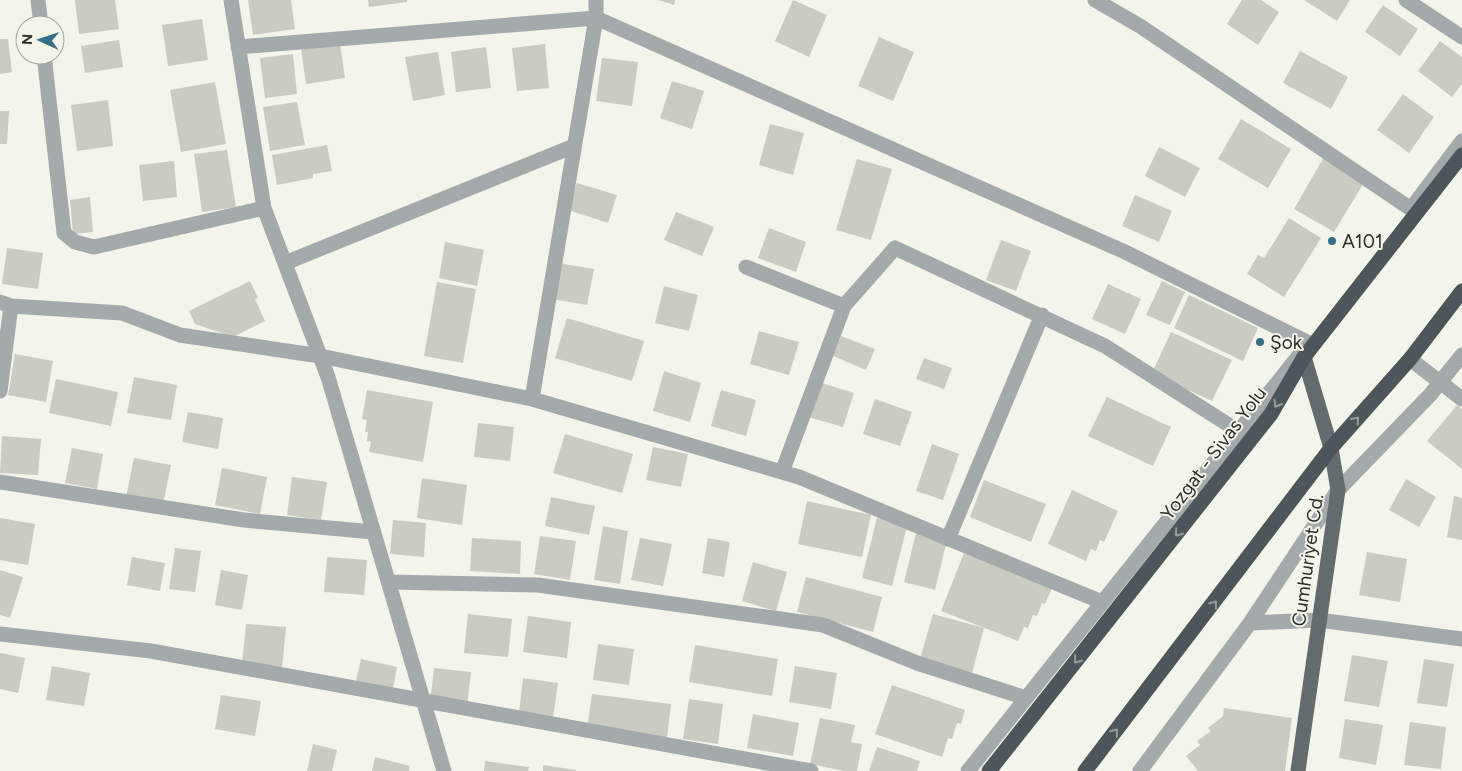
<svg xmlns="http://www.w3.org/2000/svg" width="1462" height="771" font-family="Figtree,sans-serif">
  <rect width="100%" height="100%" fill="#f3f4ea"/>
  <!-- building -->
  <path fill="#cacbc1" d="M75,0H115L119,29L79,34Z
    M248,0H291L295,29L253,35Z
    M368,0H407V2L369,7Z
    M658,0H675L674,5Z
    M793,0L827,15L809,57L775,41Z
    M1242,0H1261L1279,12L1258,45L1227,24Z
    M1304,0H1350L1337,21Z
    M1383,5L1418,29L1400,56L1365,32Z
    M202,19L208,60L168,66L162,25Z
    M879,37L914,52L893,101L858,86Z
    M0,39H8L12,72L0,74Z
    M119,40L123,67L85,73L81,46Z
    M1440,41L1462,57V84L1452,97L1418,71Z
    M340,44L345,78L306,84L301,49Z
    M545,44L549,88L517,91L512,48Z
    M486,47L491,88L456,92L451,52Z
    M1300,51L1348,77L1331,109L1283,83Z
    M438,52L445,95L413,101L405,57Z
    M293,54L297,94L265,98L260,58Z
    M602,58L638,62L632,106L596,101Z
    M672,81L704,91L692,129L660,118Z
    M215,82L226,144L181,152L170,90Z
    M1403,94L1434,117L1409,153L1377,130Z
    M108,100L113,146L77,151L71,105Z
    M297,102L305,145L270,151L263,107Z
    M0,111H9L7,144H0Z
    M1241,119L1291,149L1268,188L1218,159Z
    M770,124L804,133L793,175L759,165Z
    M327,145L332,171L313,174V178L277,185L272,155Z
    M1159,147L1200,168L1185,197L1145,176Z
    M227,150L236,207L202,212L194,154Z
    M1324,157L1365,181L1334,232L1294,209Z
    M857,159L892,169L871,240L836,230Z
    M174,161L177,197L143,201L139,165Z
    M577,183L617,195L608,223L568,210Z
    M1135,195L1172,211L1159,242L1122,226Z
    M90,197L93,232L73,234L70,200Z
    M676,212L714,227L702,256L664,240Z
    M1289,218L1321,238L1284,297L1247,274L1258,255L1264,258Z
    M769,228L806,242L796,272L758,258Z
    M1001,240L1031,251L1016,291L986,280Z
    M445,242L484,250L477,286L439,278Z
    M7,248L43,253L38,289L2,284Z
    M558,263L594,269L587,305L552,299Z
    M250,281L258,298L255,299L265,321L233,337L195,324L189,311Z
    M1162,281L1185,292L1170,325L1146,315Z
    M437,282L476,289L463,363L424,356Z
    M1108,284L1141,299L1125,334L1092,319Z
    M664,286L698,295L689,331L655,323Z
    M1189,295L1258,328L1243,361L1174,328Z
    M567,318L644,341L632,381L555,358Z
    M759,331L799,342L789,375L750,364Z
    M1171,332L1232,360L1212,401L1152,373Z
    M841,336L875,349L866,370L833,356Z
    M15,354L53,361L46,402L8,395Z
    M924,358L952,368L944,389L916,379Z
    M664,371L701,383L690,422L653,411Z
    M134,377L177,385L171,420L127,413Z
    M56,379L118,392L111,426L49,413Z
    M819,382L854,393L843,427L808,417Z
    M367,390L433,402L423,462L369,452L371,442L367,441L368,432H365L367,420L362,419Z
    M721,390L756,400L746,436L711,426Z
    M1107,397L1171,427L1153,466L1088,436Z
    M875,399L912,412L900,446L863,434Z
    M1457,405L1462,409V469L1427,441Z
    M188,412L223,418L218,449L182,442Z
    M478,423L514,427L510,461L474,457Z
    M565,434L633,454L622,493L553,473Z
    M2,436L41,439L38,475L0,473Z
    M932,444L959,454L943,500L916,491Z
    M653,447L688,454L681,487L646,480Z
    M72,448L103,454L97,489L65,483Z
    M134,458L171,465L163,504L126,497Z
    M222,468L267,477L260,514L215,505Z
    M292,477L327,482L321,520L287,515Z
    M422,478L467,485L462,525L417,518Z
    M1406,479L1436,497L1419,527L1389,510Z
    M984,480L1046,504L1031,542L970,517Z
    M1072,490L1118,511L1104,542L1100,540L1096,551L1091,549L1086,561L1048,544Z
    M1454,496L1462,498V540L1447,537Z
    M551,497L595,506L589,535L545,526Z
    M807,501L871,515L862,557L798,544Z
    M0,518L35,524L28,565L0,560Z
    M877,518L907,526L892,586L862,578Z
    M393,520L426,523L424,557L390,554Z
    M603,526L628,531L620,584L594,580Z
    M916,533L947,540L935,590L904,582Z
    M540,536L576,541L570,580L534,574Z
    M472,538L521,541L520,574L470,571Z
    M640,538L672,544L663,586L631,580Z
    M708,538L730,542L724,577L702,573Z
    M175,548L201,551L195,592L169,589Z
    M1367,552L1407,559L1400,602L1359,595Z
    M964,553L1052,588L1045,604L1042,603L1037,616L1033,615L1028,628L1024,627L1018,641L941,611Z
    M132,557L165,563L160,591L127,585Z
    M327,557L367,560L364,595L324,592Z
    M753,562L787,572L776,611L742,601Z
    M0,570L23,577L10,618L0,615Z
    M221,570L248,575L242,610L215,605Z
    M806,577L882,597L873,632L797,612Z
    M468,614L512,619L508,657L464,653Z
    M933,614L984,628L972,673L920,659Z
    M528,616L571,622L567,658L523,652Z
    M246,624L286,627L282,668L242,664Z
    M598,644L634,649L629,685L593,680Z
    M695,645L778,659L772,696L689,682Z
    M0,653L25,658L18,693L0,689Z
    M1352,655L1388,661L1379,707L1344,701Z
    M361,659L397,667L393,689L356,681Z
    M1424,659L1454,664L1447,707L1417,703Z
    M52,666L90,673L84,706L46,700Z
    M795,666L837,673L831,709L789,702Z
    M434,668L471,672L467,707L430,703Z
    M523,678L558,683L553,718L519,713Z
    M892,685L965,710L961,724L957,723L952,739L948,738L942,757L875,734Z
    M592,694L671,704L667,738L587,728Z
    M221,695L261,701L255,736L215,729Z
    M689,699L723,704L718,744L683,739Z
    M1224,708L1292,718L1285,771H1198L1186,756L1200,745L1197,741L1211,731L1208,728L1223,716Z
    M753,714L799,723L793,756L747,748Z
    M820,718L855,725L851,742L862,744L857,771H844L810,764Z
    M1345,719L1383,725L1376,765L1339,758Z
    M1410,722L1446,727L1441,769L1404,765Z
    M313,744L337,750L332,771H307Z
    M877,747L920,761L917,771H869Z
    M375,757L410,766L409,771H372Z
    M485,761L529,767L528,771H484Z
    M543,765L576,770V771H543Z"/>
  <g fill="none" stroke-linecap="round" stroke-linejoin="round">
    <!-- minor -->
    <path stroke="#a4a9ab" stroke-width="15" d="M38,0L41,25
      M231,0L264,208L328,377L444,771
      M1095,0L1140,26L1411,209
      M1406,0L1462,37
      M238,47L596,18L1123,251L1309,343L1304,357
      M44,55L64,233L75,242L94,247L264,208
      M1413,206L1462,141
      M285,263L574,146
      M746,267L844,306
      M0,302L11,306L122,313L180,335L320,356L532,399L799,477L1102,602
      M1410,359L1462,399
      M0,391L11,306
      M532,399L596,18V0
      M782,472L844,306L895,248L1105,346L1246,436
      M0,482L244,520L373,532
      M948,539L1042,315
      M388,582L538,585L823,625L917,663L1026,698
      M1250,623L1319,620L1462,639
      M0,634L151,651L811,771
      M968,771L1301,353
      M1140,771L1250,623L1338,490L1430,395L1462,355"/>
    <!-- major -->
    <path stroke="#646b6f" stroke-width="15" d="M1298,771L1338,490L1331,448L1304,357"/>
    <!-- highway -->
    <path stroke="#4d565a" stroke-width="15" d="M989,771L1271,414L1304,357L1462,155
      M1085,771L1331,448L1410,359L1462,291"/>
  </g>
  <!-- one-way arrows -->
  <defs><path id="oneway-chevron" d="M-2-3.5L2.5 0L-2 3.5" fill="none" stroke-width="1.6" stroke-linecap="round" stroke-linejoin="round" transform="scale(1.25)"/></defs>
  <g stroke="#989d9b">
    <use href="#oneway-chevron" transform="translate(1277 404) rotate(120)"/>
    <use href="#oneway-chevron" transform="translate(1356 420) rotate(-49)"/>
    <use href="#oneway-chevron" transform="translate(1178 533) rotate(128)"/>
    <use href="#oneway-chevron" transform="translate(1214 604) rotate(-53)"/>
    <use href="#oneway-chevron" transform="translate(1077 660) rotate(128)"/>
    <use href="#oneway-chevron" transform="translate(1115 732) rotate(-52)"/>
  </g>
  <!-- markers -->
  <g fill="#356e87" stroke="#f3f4ea" stroke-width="2">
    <circle cx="1332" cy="241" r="5"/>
    <circle cx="1260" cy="342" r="5"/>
  </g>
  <g text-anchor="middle" stroke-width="4" stroke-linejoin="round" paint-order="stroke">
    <!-- poi labels -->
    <g font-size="19" fill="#2e2e2a" stroke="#f3f4ea" text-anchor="start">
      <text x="1342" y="248">A101</text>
      <text x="1270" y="349">Şok</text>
    </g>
    <!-- street labels -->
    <g font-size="19" fill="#2e2e2a" stroke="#f3f4ea">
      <text transform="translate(1213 453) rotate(-53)" y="7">Yozgat - Sivas Yolu</text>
      <text transform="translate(1307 560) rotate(-82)" y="7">Cumhuriyet Cd.</text>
    </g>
  </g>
  <!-- north arrow -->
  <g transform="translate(40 40) rotate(273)"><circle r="24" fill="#f3f4ea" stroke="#a4a59d"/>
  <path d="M0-4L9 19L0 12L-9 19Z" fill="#356e87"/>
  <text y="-8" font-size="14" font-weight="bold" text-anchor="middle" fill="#2e2e2a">N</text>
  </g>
</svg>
